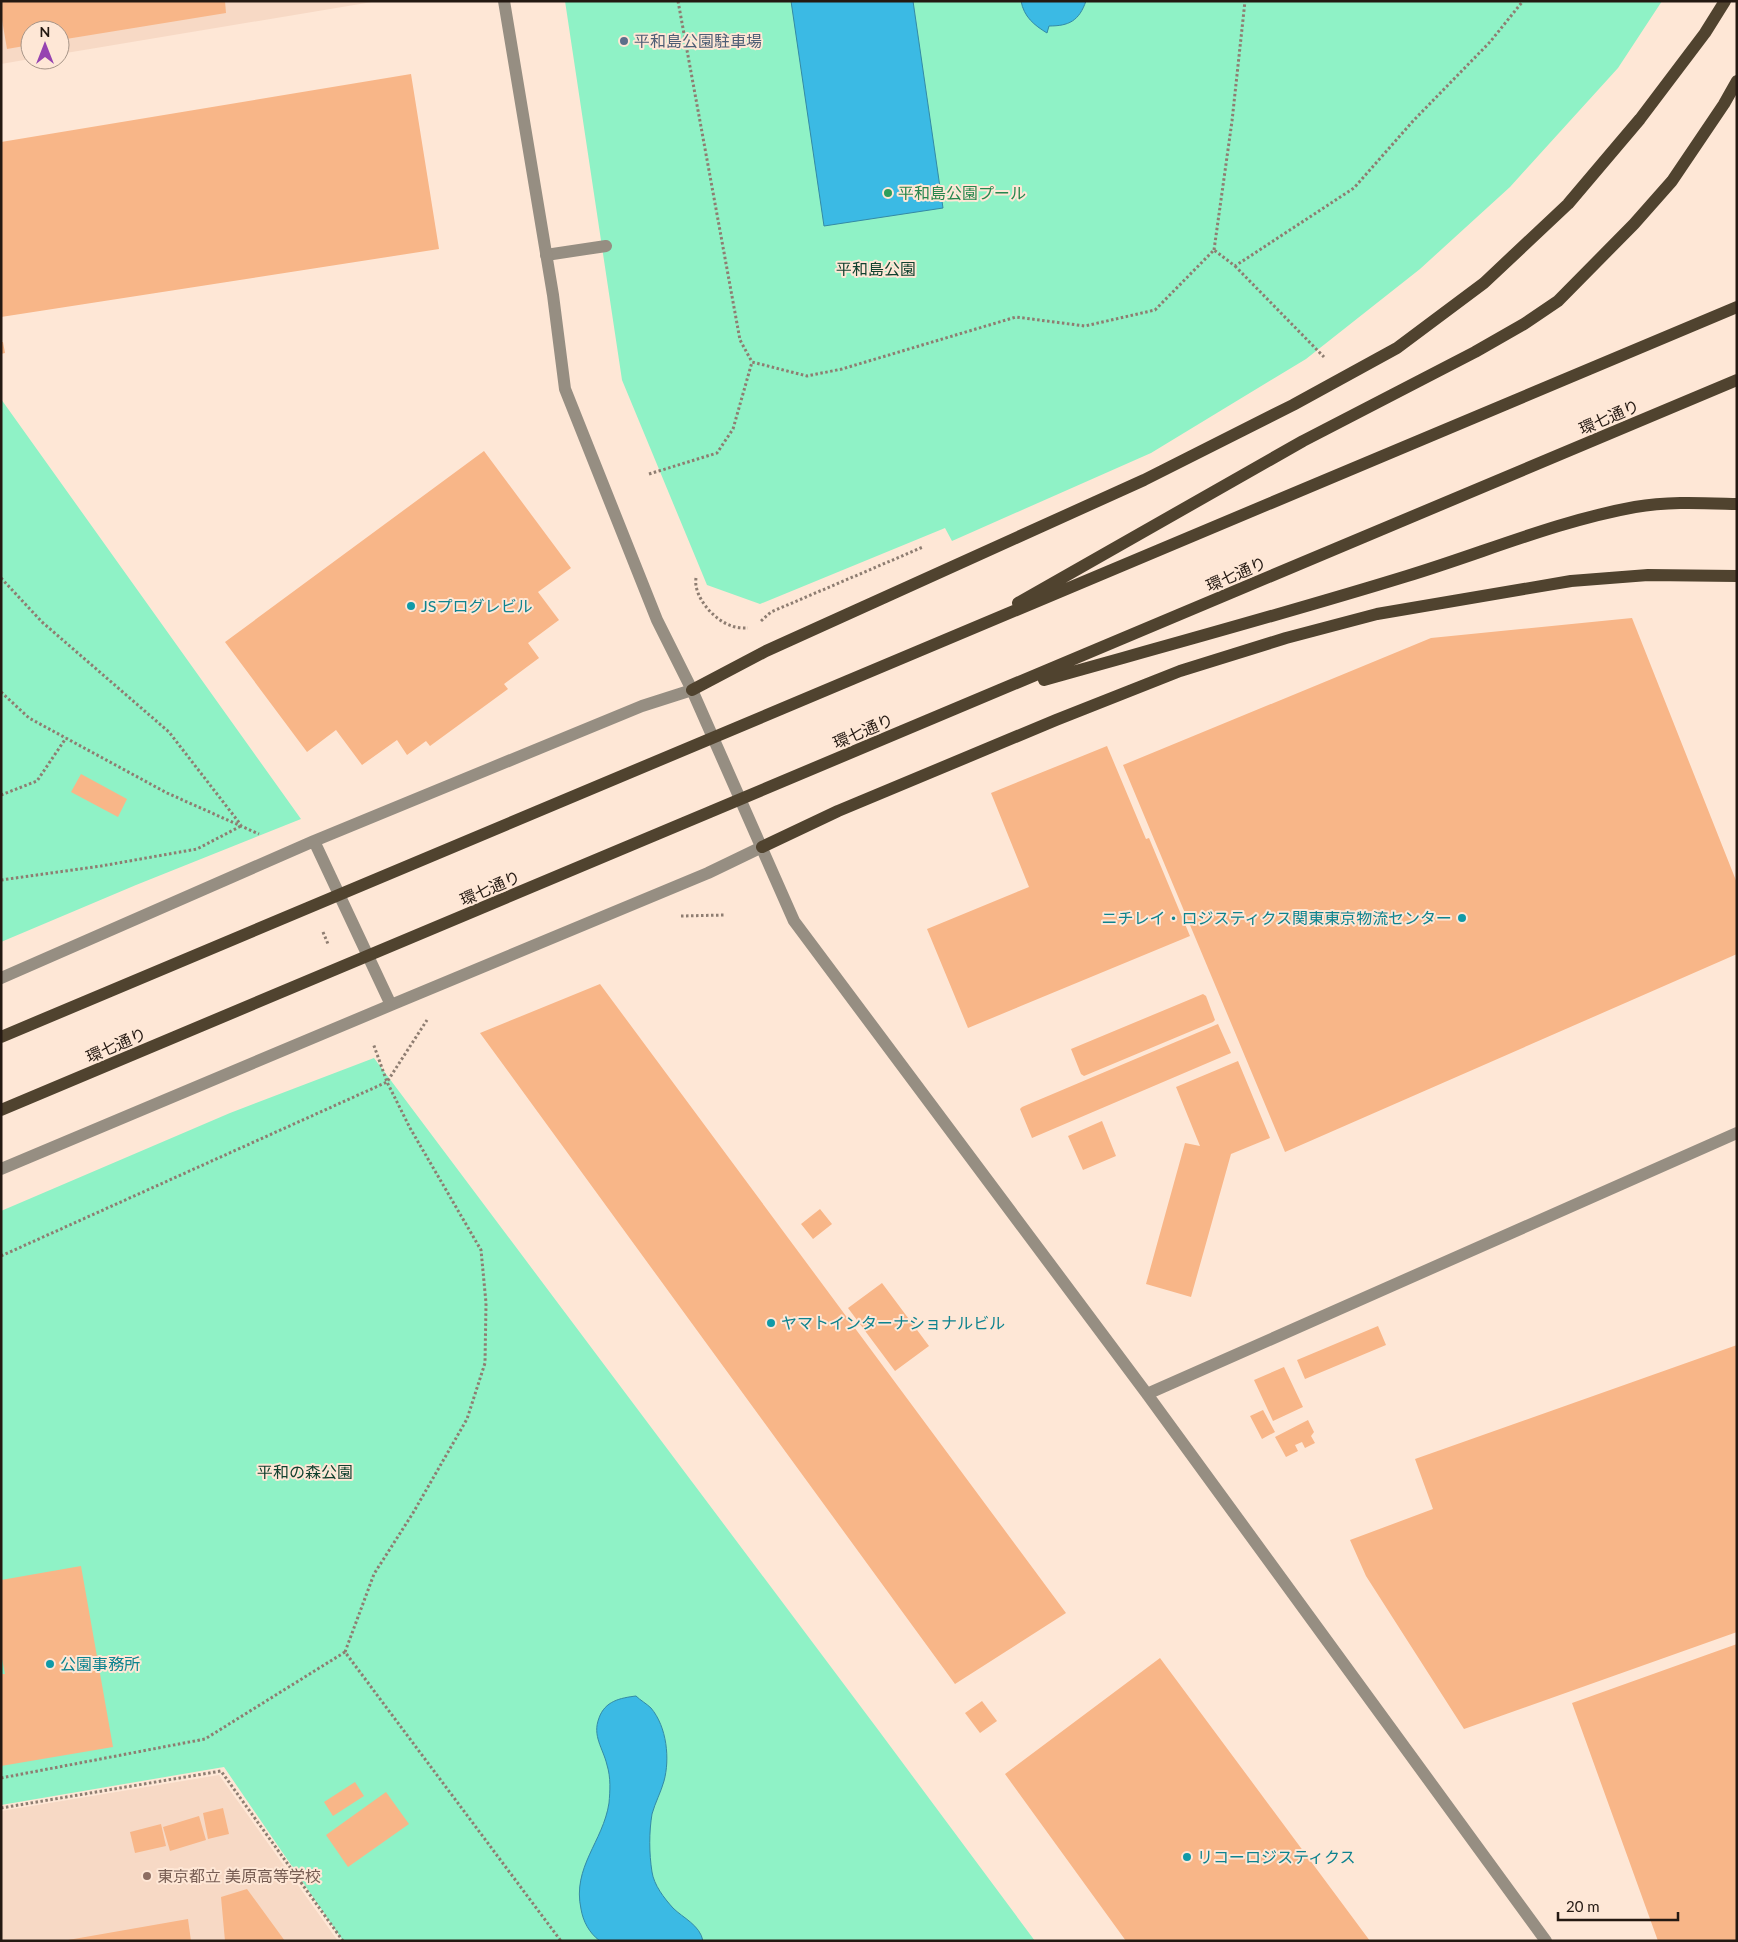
<svg xmlns="http://www.w3.org/2000/svg" width="1738" height="1942" font-family="Lato,'Noto Sans JP',sans-serif">
  <rect width="100%" height="100%" fill="#fee7d6"/>
  <!-- built -->
  <path fill="#f7d9c5" d="M1,1H378L60,54V30H30V59L1,64Z
    M219,1775L338,1941H1V1811Z"/>
  <!-- green -->
  <path fill="#8ff2c6" d="M565,1H1662L1618,68L1510,187L1420,269L1306,359L1151,453L952,541L945,528L760,604L707,585L622,380Z
    M1,399L301,819L136,885L1,942Z
    M374,1058L879,1731L1035,1941H343L224,1767L1,1805V1211L230,1113Z"/>
  <!-- water -->
  <path fill="#3bbae4" stroke="#348aa5" d="M791,1H913L943,208L824,226Z
    M1021,1H1086C1079,21 1069,26 1049,26L1047,33C1034,25 1024,17 1021,1Z
    M636,1696C640,1700 647,1704 651,1708C667,1727 670,1759 664,1781C661,1792 655,1803 652,1814C649,1832 649,1853 652,1872C654,1885 664,1898 673,1908C683,1918 700,1925 703,1941H600C589,1933 583,1921 581,1909C572,1867 603,1842 609,1803C610,1791 611,1778 607,1765C603,1748 592,1736 599,1718C605,1701 620,1698 636,1696Z"/>
  <!-- building -->
  <path fill="#f8b688" d="M1,1H225L226,13L60,40V30H30V45L7,49L1,14Z
    M411,74L439,249L1,317V142Z
    M1,342H3L5,353L1,354Z
    M484,451L571,568L538,592L559,620L528,643L539,658L504,684L508,689L430,746L426,741L407,755L397,740L362,765L336,730L307,752L225,642Z
    M1632,618L1737,883V954L1285,1152L1123,765L1431,638Z
    M1107,746L1146,839L1149,838L1190,936L968,1028L927,929L1029,887L991,793Z
    M81,774L127,799L118,817L71,792Z
    M600,984L1066,1613L955,1684L480,1033Z
    M1203,994L1206,996L1215,1020L1213,1022L1084,1076L1081,1074L1071,1049Z
    M1218,1024L1231,1053L1032,1138L1020,1109L1022,1107Z
    M1238,1061L1270,1138L1231,1154L1191,1297L1146,1284L1185,1143L1200,1146L1176,1087Z
    M1102,1121L1116,1156L1083,1170L1068,1136Z
    M820,1209L832,1224L813,1239L801,1224Z
    M882,1283L929,1346L895,1371L848,1308Z
    M1378,1326L1386,1345L1305,1379L1297,1360Z
    M1737,1345V1632L1464,1729L1366,1576L1350,1540L1433,1509L1415,1459Z
    M1284,1367L1303,1407L1273,1421L1254,1380Z
    M1263,1410L1275,1432L1262,1439L1250,1416Z
    M1308,1420L1314,1432L1311,1436L1315,1443L1305,1448L1302,1442L1295,1445L1298,1451L1286,1457L1275,1437Z
    M81,1566L113,1747L1,1766V1674H5L1,1654V1580Z
    M1737,1644V1941H1658L1572,1703Z
    M1160,1658L1370,1941H1126L1005,1774Z
    M982,1701L997,1721L980,1733L965,1713Z
    M355,1782L364,1796L333,1816L324,1802Z
    M386,1792L409,1824L348,1867L326,1835Z
    M223,1808L229,1834L208,1839L203,1813Z
    M199,1816L206,1840L170,1851L163,1827Z
    M161,1824L166,1846L135,1853L130,1832Z
    M247,1889L285,1941H225L221,1897Z
    M188,1919L191,1941H68V1940Z"/>
  <g fill="none" stroke-linecap="round" stroke-linejoin="round">
    <!-- path -->
    <path stroke="#8e7d71" stroke-width="3" stroke-dasharray="2.5 2.5" stroke-linecap="butt" d="M678,1L740,340L752,362
      M1214,250L1232,121L1245,1
      M1235,266L1324,357
      M649,474L717,453L733,429L752,362L807,376L842,369L1016,317L1085,326L1155,310L1214,250L1235,266L1354,188L1413,121L1490,42L1523,1
      M1,578L42,622L169,732L241,825
      M696,578C693,597 715,621 732,626C737,628 743,628 748,628
      M761,621L771,612L923,547
      M1,692L29,718L167,793L259,834
      M1,795L37,781L66,738
      M1,880L101,866L197,849L241,826
      M681,916L724,915
      M323,932L328,944
      M1,1256L387,1082L427,1020
      M345,1652L374,1574L413,1513L467,1419L485,1363L486,1303L481,1250L410,1128L387,1082L373,1043
      M1,1778L205,1739L345,1652L561,1941
      M1,1808L221,1771L343,1941"/>
    <!-- service -->
    <path stroke="#968e82" stroke-width="12" d="M546,255L606,246
      M692,690L642,706L314,841L391,1005L708,873L762,847
      M1,978L314,841
      M1,1169L391,1005"/>
    <!-- tertiary -->
    <path stroke="#968e82" stroke-width="12" d="M504,1L553,295L565,389L657,620L692,690L794,921L1147,1394L1546,1941
      M1147,1394L1737,1133"/>
    <!-- primary -->
    <path stroke="#50432f" stroke-width="12" d="M1018,603L1303,441L1475,352L1524,324L1558,301L1634,224L1672,181L1724,104L1737,81
      M1044,680C1165,646 1287,613 1407,576C1483,553 1557,521 1635,507C1669,501 1703,503 1737,504
      M692,690L766,651L1144,480L1293,405L1397,348L1484,283L1568,204L1640,119L1705,33L1725,1
      M762,847L838,811L1056,720L1180,671L1286,638L1377,614L1571,581L1648,575L1737,576
      M1,1037L1737,307
      M1,1110L1737,380"/>
  </g>
  <!-- markers -->
  <circle fill="#5c6f8a" stroke="#fee7d6" stroke-width="2" cx="624" cy="41" r="5"/>
  <circle fill="#2e9e5b" stroke="#fee7d6" stroke-width="2" cx="888" cy="193" r="5"/>
  <g fill="#0f9aa8" stroke="#fee7d6" stroke-width="2">
    <circle cx="411" cy="606" r="5"/>
    <circle cx="1462" cy="918" r="5"/>
    <circle cx="771" cy="1323" r="5"/>
    <circle cx="50" cy="1664" r="5"/>
    <circle cx="1187" cy="1857" r="5"/>
  </g>
  <circle fill="#8d6e63" stroke="#fee7d6" stroke-width="2" cx="147" cy="1876" r="5"/>
  <g text-anchor="middle" stroke-width="4" stroke-linejoin="round" paint-order="stroke">
    <!-- service labels -->
    <g font-size="16" fill="#4e5e75" stroke="#fee7d6" text-anchor="start">
      <text x="634" y="47">平和島公園駐車場</text>
    </g>
    <!-- leisure labels -->
    <g font-size="16" fill="#27864d" stroke="#fee7d6" text-anchor="start">
      <text x="898" y="199">平和島公園プール</text>
    </g>
    <!-- park labels -->
    <g font-size="16" fill="#11412f" stroke="#fee7d6">
      <text x="876" y="275">平和島公園</text>
      <text x="305" y="1478">平和の森公園</text>
    </g>
    <!-- street labels -->
    <g font-size="16" fill="#241912" stroke="#fee7d6">
      <text transform="translate(1609 417) rotate(-23)" y="6">環七通り</text>
      <text transform="translate(1236 574) rotate(-23)" y="6">環七通り</text>
      <text transform="translate(863 731) rotate(-23)" y="6">環七通り</text>
      <text transform="translate(490 888) rotate(-23)" y="6">環七通り</text>
      <text transform="translate(116 1045) rotate(-23)" y="6">環七通り</text>
    </g>
    <!-- culture labels -->
    <g font-size="16" fill="#0d838f" stroke="#fee7d6" text-anchor="start">
      <text x="421" y="612">JSプログレビル</text>
      <text x="1452" y="924" text-anchor="end">ニチレイ・ロジスティクス関東東京物流センター</text>
      <text x="781" y="1329">ヤマトインターナショナルビル</text>
      <text x="60" y="1670">公園事務所</text>
      <text x="1197" y="1863">リコーロジスティクス</text>
    </g>
    <!-- education labels -->
    <g font-size="16" fill="#785e54" stroke="#fee7d6" text-anchor="start">
      <text x="157" y="1882">東京都立 美原高等学校</text>
    </g>
  </g>
  <!-- border -->
  <rect width="1738" height="1942" fill="none" stroke="#241912" stroke-width="5"/>
  <!-- north arrow -->
  <g transform="translate(45 45)"><circle r="24" fill="#fee7d6" stroke="#a79588"/>
  <path d="M0-4L9 19L0 12L-9 19Z" fill="#9643b1"/>
  <text y="-8" font-size="14" font-weight="bold" text-anchor="middle" fill="#241912">N</text>
  </g>
  <!-- scale -->
  <path d="M1558 1912v8h120v-8" fill="none" stroke="#241912" stroke-width="2.5"/>
  <text x="1566" y="1912" font-size="15" fill="#241912" stroke="#fee7d6" stroke-width="4" paint-order="stroke">20 m</text>
</svg>
